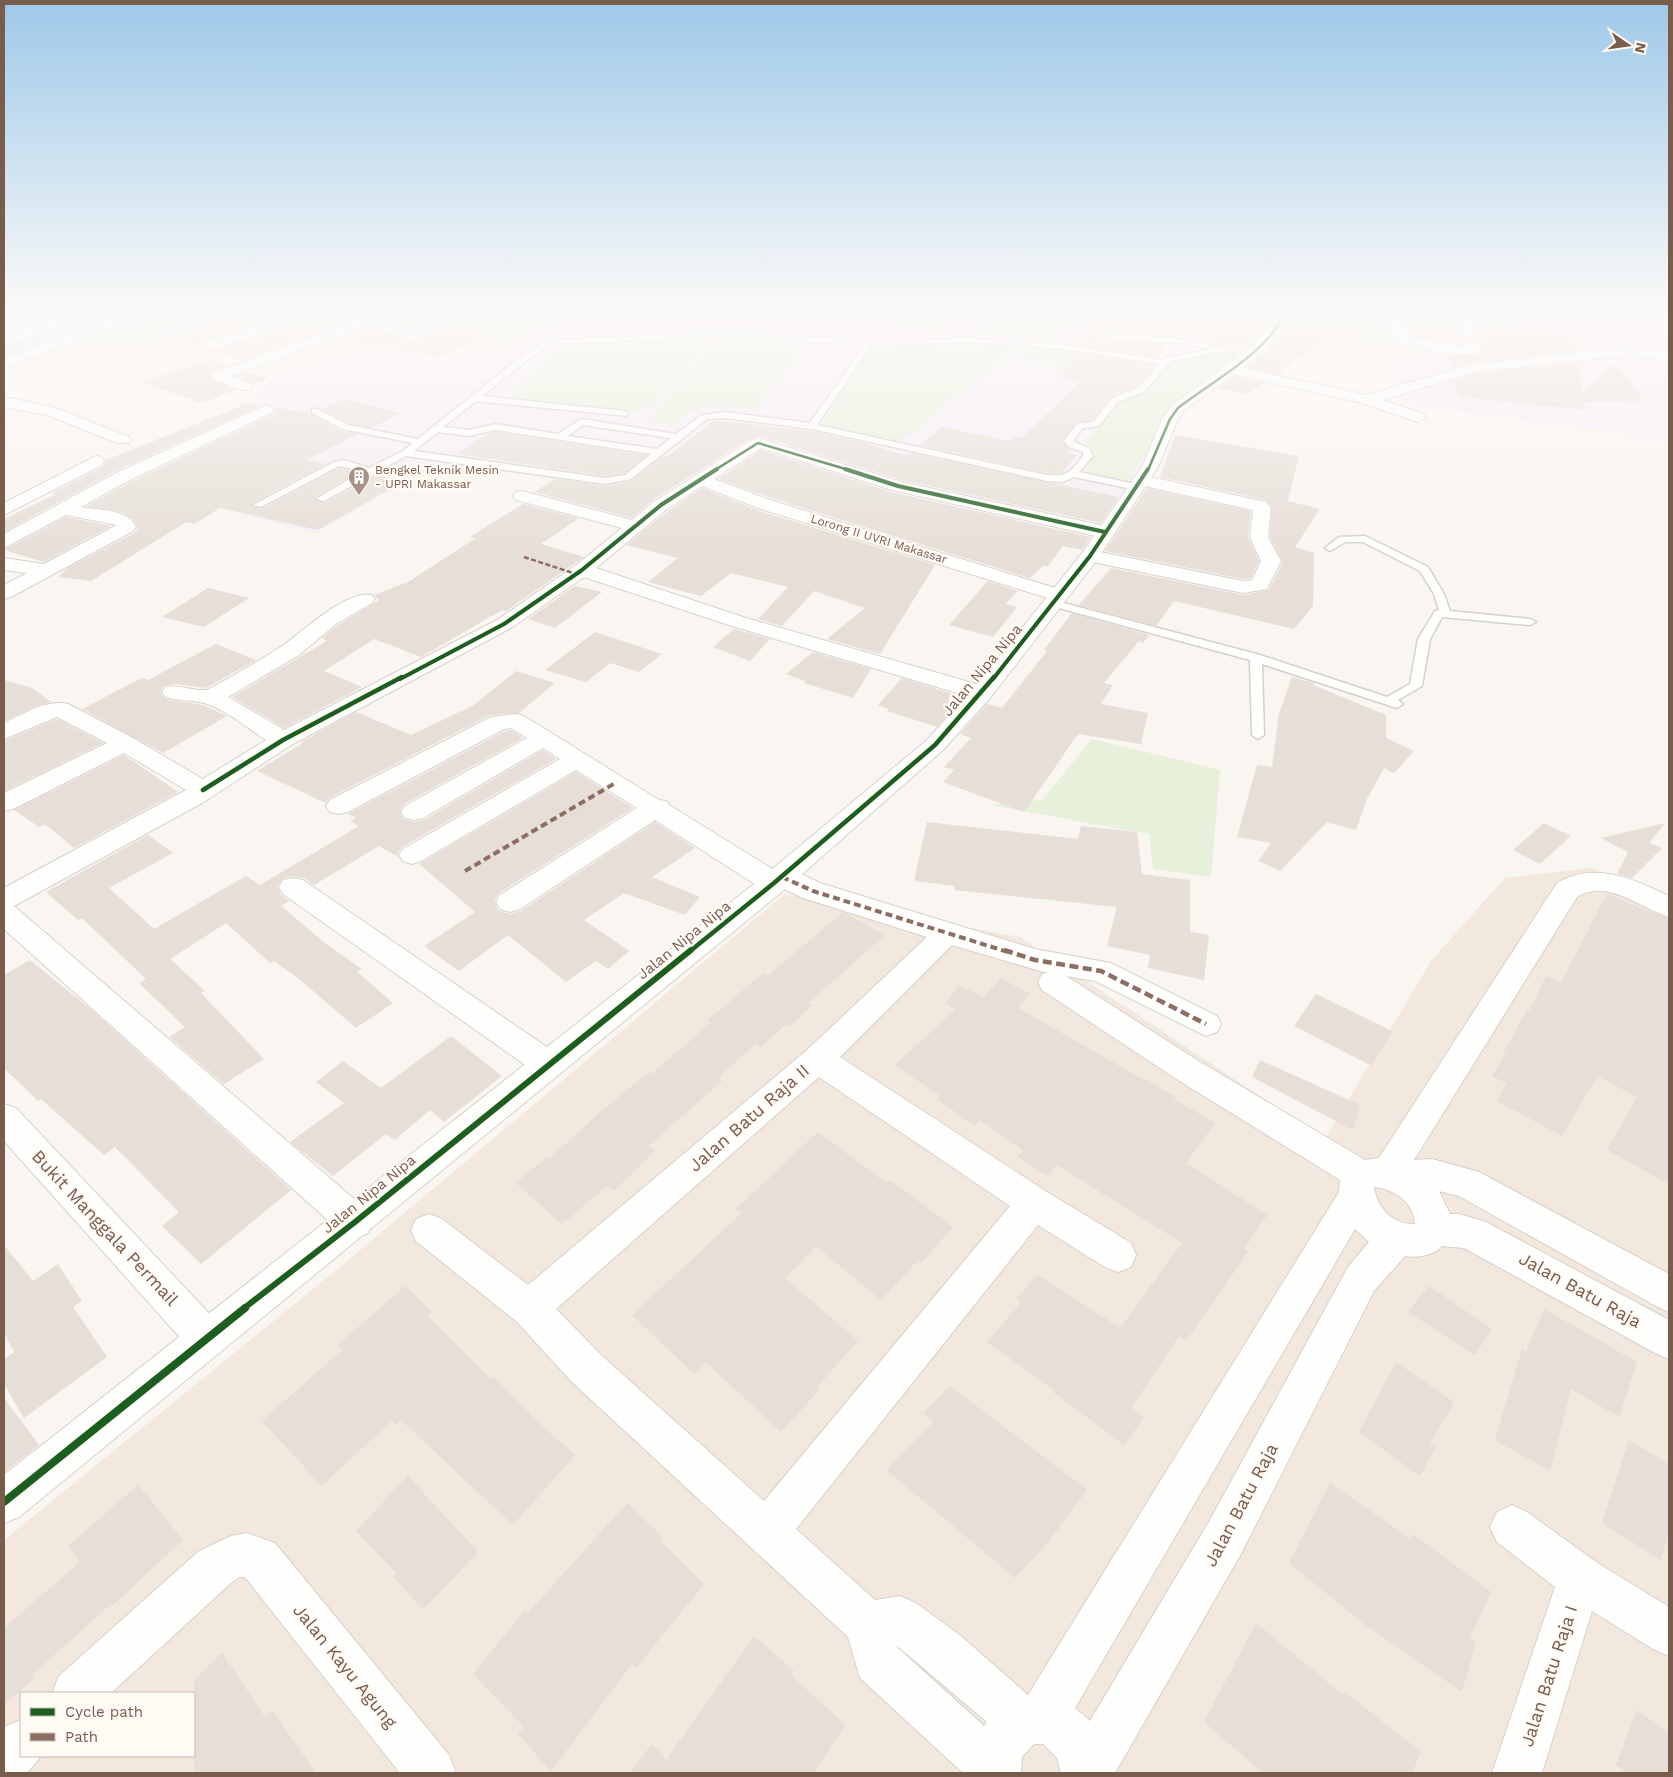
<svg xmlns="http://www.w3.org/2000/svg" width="1673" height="1777" font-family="'Work Sans',sans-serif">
  <rect width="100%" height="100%" fill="#f9f5f0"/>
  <!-- residential -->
  <path fill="#f2e8de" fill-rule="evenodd" d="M1591,868L1669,902V1773H4V1540L339,1268L785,894L1020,937L1325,1139L1431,961L1505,878ZM21,1693H194V1756H21Z"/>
  <!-- education -->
  <path fill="#f6eef6" d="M575,311H976L1144,334L1258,341L1169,408L1156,430L1146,460L1121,498L978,466L966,471L858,449L867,442L806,428L716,418L625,486L437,464L316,533L241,515L249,510L151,493L313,413L297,409L235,406L261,395L259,388L276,377L359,350L395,347L438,361L472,350H503L562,321Z
    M1550,311H1669V439L1419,406L1393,398L1392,365L1424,353L1503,355L1507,324Z"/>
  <!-- green -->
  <path fill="#e7f0db" d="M992,317L1062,324L1054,340L982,334Z
    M906,319L946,324L937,332L896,327Z
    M737,340L804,345L756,410C716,406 706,399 672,424L648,420L716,343Z
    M711,341L653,405L642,412L529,404L516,399L512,392L564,345Z
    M952,341L1019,345L900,443L827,427L823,423L873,346Z
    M1033,346L1062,348L1101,354L1087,369L1020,358Z
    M1225,352L1240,355L1169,408L1142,460L1127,482L1095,476L1087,470V464L1095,455L1093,449L1083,445L1125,398L1144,395L1172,362Z
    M1092,739L1220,770L1211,877L1153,869L1149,834L990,805L1042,800Z"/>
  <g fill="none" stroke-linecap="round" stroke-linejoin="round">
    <!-- canal -->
    <path fill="#d0e8ea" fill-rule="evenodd" d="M95,311H115L113,314L4,357V347Z"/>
  </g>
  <!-- building -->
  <path fill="#e6ded7" d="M195,311H215L159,327L150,325Z
    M244,311H302L202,341L200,347L168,338L242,316Z
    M329,311H429L449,315L409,328L349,311L342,313L340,318L348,322L242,360L212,351L327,316Z
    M1097,311L1180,312L1187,317L1269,325L1248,347L1210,343V337L1100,331L1094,334L1097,339L1165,344L1160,358L1077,345L1093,314H1096Z
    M1293,311H1355L1354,342L1326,338L1277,374L1247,367L1270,348H1268L1292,321L1290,318Z
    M1411,311L1451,315L1455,338L1461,332L1464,345L1415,336Z
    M472,320L483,322L461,331L488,337L437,358L379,345L374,347L341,338L367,328L413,341Z
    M1477,326L1573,337L1575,351L1473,362L1452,368L1449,355L1477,356L1484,353Z
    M1073,352L1155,365L1136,387L1126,389L1111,397L1092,420L1076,423L1062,441L1070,449L1066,453L1077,455L1062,473H1047L920,445L942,427L1009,441L1014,436L1022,438L1080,381L1060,378Z
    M210,360L228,365L211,372L209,375L211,380L236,390L201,403L142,382Z
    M1577,363L1583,392L1616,363L1644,401L1584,402L1586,410L1517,403L1458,396L1455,380L1474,374Z
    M249,372L270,378L253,384L236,376Z
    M1235,376L1264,383L1247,395L1219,388Z
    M344,399L401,413L371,428L349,423L322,409Z
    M246,404L260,406L115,471L4,532V519L56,494L52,493L103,467L106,460Z
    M274,407L310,413L341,431L358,434L306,460L326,464L252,503L253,507L262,509L339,468L358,472L315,497L314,500L325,503L376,475L404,481L318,530L220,508L194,524L186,522L91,581L58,577L68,568L134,533L138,528L134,520L121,512L87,506L129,483L272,415L276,410Z
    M714,420L812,431L861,442L907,456L911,453L1119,497L1101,523L902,480L759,436L751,438L654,499L632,518L534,492L555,479L605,486L631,481L664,456H668Z
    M495,432L647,455L624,473L605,476L457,454L487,434Z
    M1175,435L1299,456L1288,501L1320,509L1295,547L1314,553L1313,606L1294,629L1174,601L1156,626L1079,605L1111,568L1243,595L1269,590L1283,562L1270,537L1272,507L1266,500L1160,477Z
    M761,450L891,492L1091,537L1082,550L1063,546L1047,567L1043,566L1030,578L771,498L718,479Z
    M702,488L757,510L935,565L880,654L827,639L865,608L814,591L782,626L758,619L788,587L731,573L701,596L648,582L678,558L626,545L668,511Z
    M1147,488L1251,511L1248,537L1259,561L1251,578L1243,579L1105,551Z
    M523,504L579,518L541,544L584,557L506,611L502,610L421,657L374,639L324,671L362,687L284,728L232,697L327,641L322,638L337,626L379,600L374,595L408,582L476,538L470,537Z
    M66,517L111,526L44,562L4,550Z
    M988,581L1018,591L1005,604L1017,607L993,637L949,625Z
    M575,586L602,592L555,628L528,619Z
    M208,588L249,598L204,627L162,617Z
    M1072,613L1149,635L1143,643L1139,641L1104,683L1113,685L1101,704L1148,713L1141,744L1078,734L1024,812L943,782L954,770L944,767L971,738L960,734L987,704L1002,708L1047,651L1044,650Z
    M734,629L770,639L750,661L713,647Z
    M595,632L662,654L639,672L610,663L586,682L545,670Z
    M216,644L256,660L206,688L176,684L163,686L160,693L165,699L203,705L227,716L163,753L82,709L142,678L148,680Z
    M813,652L871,669L853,698L804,683L805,681L786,674Z
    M516,671L555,683L519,713L490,715L329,798L326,803L257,771L303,743L301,742L356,712L411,735L474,705Z
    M1292,677L1314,683L1313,685L1386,715V738L1414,751L1394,773L1384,768L1367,799L1356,830L1327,822L1280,871L1258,861L1271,843L1237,837L1257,765L1272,767L1279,714Z
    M902,678L952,694L948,699L956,705L937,727L887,711L889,709L878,705Z
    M4,680L32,688L51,702L35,707L4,721Z
    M57,719L103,743L4,791V741Z
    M511,730L523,738L404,804L399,811L403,819L414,822L424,820L543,750L556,759L402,847L397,854L398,857L379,846L314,885L304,878L293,876L283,878L277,886L281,895L289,901L281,906L326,944L362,969L357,972L393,1003L356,1028L298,978L274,961L270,963L226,923L170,959L205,991L201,993L264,1059L224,1084L169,1037L185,1027L139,983L146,979L82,918L78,920L46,892L148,835L173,853L109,888L154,929L246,876L260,885L359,826L350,821L356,818L348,814L505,731Z
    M124,755L178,792L74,848L45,824L39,827L14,810Z
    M576,772L633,808L499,893L494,901L498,910L509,914L521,911L655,822L695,848L652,877L700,897L685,915L624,893L584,920L629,951L608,969L596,961L566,982L508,935L459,971L424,946L475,912L419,864Z
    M927,822L1078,839L1081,826L1137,832L1142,874L1190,880V932L1209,935L1204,980L1148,968L1150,955L1107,946L1117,907L954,890L955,886L914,881Z
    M1544,823L1571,836L1540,864L1513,850Z
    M1665,823L1649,843L1662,848L1632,878L1617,874L1628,852L1601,838Z
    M1607,894L1669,919V1184L1607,1150L1637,1097L1597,1076L1562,1136L1497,1101L1506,1083L1492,1076L1505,1054L1503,1053L1527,1010L1529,1011L1546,976L1561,983Z
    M843,912L885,935L808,1003L812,1005L791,1026L787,1023L760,1048L755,1044L719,1077L722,1081L648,1146L655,1151L614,1191L607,1186L562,1224L516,1183L547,1157L549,1159L598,1114L649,1072L651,1074L711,1023L707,1021L763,973L768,976Z
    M30,960L94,1012L291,1190L201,1264L162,1226L179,1212L115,1147L104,1155L41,1099L38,1101L4,1068V975Z
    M1001,978L1030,994L1018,1008L1144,1080L1145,1079L1176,1097L1174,1099L1215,1123L1186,1163L1267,1215L1244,1249L1248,1252L1226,1284L1186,1341L1179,1336L1131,1408L1144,1418L1124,1445L1053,1392L1054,1390L987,1342L1021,1303L1016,1299L1038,1275L1120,1328L1182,1243L1057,1165L1047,1176L1017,1156L1023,1150L980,1120L975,1126L937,1099L940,1096L895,1065L956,1009L945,1003L959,986L984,997Z
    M1316,994L1392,1031L1372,1066L1294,1026Z
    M451,1036L502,1076L444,1122L430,1110L395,1140L386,1134L333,1176L290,1142L344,1103L316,1082L343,1061L381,1088Z
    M1260,1060L1360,1105L1353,1130L1252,1077Z
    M818,1132L886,1183L890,1180L953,1227L921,1263L918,1260L881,1300L816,1246L785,1278L858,1341L816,1388L819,1390L781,1432L706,1362L694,1374L632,1315L742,1213L736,1209Z
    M4,1245L33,1281L58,1264L82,1301L73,1307L107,1357L24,1418L4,1384V1359L14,1352L4,1333Z
    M405,1286L432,1312L428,1316L491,1379L494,1377L531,1414L530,1415L575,1455L513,1525L401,1420L396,1425L392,1420L322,1486L262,1421L342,1350L338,1345Z
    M1429,1286L1492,1329L1475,1355L1408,1312Z
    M1544,1309L1637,1362L1619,1417L1571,1389L1550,1471L1495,1440L1522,1349L1526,1352Z
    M1396,1362L1454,1402L1430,1444L1435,1447L1420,1476L1359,1432Z
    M950,1386L1087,1490L1049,1541L1015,1578L887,1470L934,1422L923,1413Z
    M4,1398L39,1445L4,1473Z
    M1629,1440L1669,1464V1531L1661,1560L1602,1523Z
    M408,1476L478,1552L423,1610L393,1576L396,1573L356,1531Z
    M1330,1483L1411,1539L1413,1534L1491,1592L1470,1638L1476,1642L1462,1692L1367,1626L1289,1563Z
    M138,1485L183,1540L112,1606L111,1604L32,1675L34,1678L4,1705V1628L80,1562L68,1546Z
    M627,1503L663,1537L660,1541L704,1584L636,1668L632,1664L551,1771L518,1734L524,1727L473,1674L525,1610L528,1613Z
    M1256,1623L1343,1695L1345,1692L1421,1752L1412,1773H1263L1204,1722Z
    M754,1636L794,1671L791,1675L845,1725L814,1773H629L652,1744L666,1760Z
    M222,1653L265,1717L272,1710L316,1773H194V1680Z
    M1637,1710L1669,1733V1773H1628L1616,1765Z"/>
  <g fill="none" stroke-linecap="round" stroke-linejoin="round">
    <!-- service casing -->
    <g stroke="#d7d1cb" stroke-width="3">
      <path id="service" d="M749,332L869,342L966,338L1063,345L1163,360L1168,357L1212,349L1178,343L1097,337L1096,335L1100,333L1178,339L1255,353L1251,355L1224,351L1171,361L1144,392L1118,402L1099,426L1083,428L1073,441L1090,449L1093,456L1079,472L1140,485L1142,487L1137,490L1074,477L1062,482L1047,481L812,429L725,418L707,419L631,479L605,484L406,456L324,501L316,499L363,471L339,466L261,507L253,505L334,462L344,460L369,468L403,451L413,443L342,429L312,413V409H318L348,425L418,439L533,347L550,340ZM749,336L864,346L810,423L725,412L702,415L676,434L581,419L558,434L495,424L469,430L443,427L476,401L627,416V412L624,411L482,396L539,351L554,344ZM966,342L1063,349L1160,364L1138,388L1112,398L1093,422L1077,424L1064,441L1069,447L1083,452V456C1071,471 1068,477 1047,475L817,425L871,346ZM583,425L671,438L657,449L568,436ZM495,430L651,454L625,475L605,478L414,451L438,432L469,436Z
        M1365,536L1428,567L1444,594L1450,611L1530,619L1536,622L1530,625L1442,617L1430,639L1422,686L1398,700L1403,704L1397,708L1262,664L1264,735L1258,739L1252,735L1250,660L1048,605L1046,603L1052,600L1260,655L1387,697L1410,684L1418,639L1435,611L1439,610L1434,594L1420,571L1363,542H1345L1330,551L1325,548L1339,537Z"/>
    </g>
    <!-- minor casing -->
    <g stroke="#d7d1cb" stroke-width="2">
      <path id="minor" d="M74,311H92L91,314L4,346V337Z
        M133,311H151L150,314L4,368V359Z
        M222,311H242L241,314L164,336L157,332L159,329Z
        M308,311H327L326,314L213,349L208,350L201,346L203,343Z
        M467,311L472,312L474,315L472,318L420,335L418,338L413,339L367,326L231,376L251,384L253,387L251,390H241L213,379L211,376L213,373L353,322L342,317L344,314L349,313L409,330Z
        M1181,311H1228L1283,316L1290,320L1283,324L1187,315Z
        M1382,311H1394L1411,337L1467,347L1459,317L1451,311H1467L1472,315L1482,352C1475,361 1409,348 1399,341C1391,335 1386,320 1382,311Z
        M1633,347L1669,354V362L1633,355L1474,372L1383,400L1424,414L1426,417L1418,422L1358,402L1229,373L1222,369L1229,365L1367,395L1473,364Z
        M4,397L56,408L129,437L131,440L129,443H117L47,415L4,407Z
        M266,405L271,407L274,410L271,413L128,481L81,507C98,510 129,509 136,527L133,531L11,597L4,599V585L27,573L4,570V558L44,564L117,525L66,515L4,548V534L116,473Z
        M758,438L902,482L1105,526L1112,528L1114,532L1112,536L1105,538L892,490L761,448L714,479L770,500L1065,591L1068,595L1065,599L1058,601L1051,599L758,508L702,486L667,509L596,568L746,618L990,688L993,693L990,698L982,700L974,698L732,626L584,577L511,628L291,745L202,803L14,906L368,1211L373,1222L368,1233L355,1238L342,1233L4,929V888L186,790L124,753L13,809L4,811V793L107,743L57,717L4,739V723C23,714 47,699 68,704L133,738L203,779L266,740C247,728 227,710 204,703C192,700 178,701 165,697L162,692L165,687C179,684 192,691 206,690C212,689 277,650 285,644C304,630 348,589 372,595L375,599L372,603L336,624L299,655L228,697L284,730L497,620L575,566L622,528L516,500L513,496L516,492L522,491L632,520L655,501L752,440Z
        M96,456L102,457L104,461L102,465L4,515V503Z
        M1141,475L1266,502L1271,508L1268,537L1281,561L1267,589L1243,593L1083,560L1080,556L1083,552L1090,550L1243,581L1252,580L1261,561L1250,537L1253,510L1135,484L1132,480L1135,476Z
        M516,714L524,716L659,800L666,801L669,805L774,870C790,866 808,878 823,884L1035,949L1111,963L1217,1016L1221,1024L1217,1032L1206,1036L1095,981L1066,976L1200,1062L1365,1160L1379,1158L1557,883C1595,861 1633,879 1669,896V917C1640,908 1607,878 1577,897L1414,1160L1432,1159L1479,1172L1669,1274V1312L1656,1306L1459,1196L1439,1191L1450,1214H1459L1486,1222L1669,1320V1359L1655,1353L1464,1248L1442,1246C1433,1256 1417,1258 1405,1256L1374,1291L1242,1552L1115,1773H1061L1057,1758L1043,1744H1034L1022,1757L1021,1773H963L860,1678L848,1637L573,1383L516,1321L416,1241L411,1230L416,1219L429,1214L442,1219L528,1285L807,1050L927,937L803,898L784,889L774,892L764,890L655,820L520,909L510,912L500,909L496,902L500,895L637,808L576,770L421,861L412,864L403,861L399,855L403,849L560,759L543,748L423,818L414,820L405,818L401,812L405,806L527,738L511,728L504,729L348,812L339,814L330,812L326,806L330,800L491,717ZM952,945L1047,973L1042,974L1038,982L1042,990L1178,1080L1340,1180L1339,1192L1028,1695L961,1636L916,1603L900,1596L875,1600L796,1529L1038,1225L1105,1267L1118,1272L1131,1267L1136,1255L1131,1243L1047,1192L840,1057ZM819,1077L1010,1206L764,1501L601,1355L556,1309ZM1374,1187C1394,1189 1414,1202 1415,1224C1393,1225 1377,1208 1374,1187ZM1355,1229L1369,1242L1348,1267L1210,1520L1090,1721L1075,1708ZM896,1645L987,1722L984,1726L897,1647Z
        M293,878L303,880L560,1056L565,1065L560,1074L549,1078L538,1074L283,894L279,887L283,880Z
        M4,1104L16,1108L220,1325L225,1338L220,1351L206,1357L192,1351L4,1141Z
        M1512,1505L1527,1512L1596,1562L1669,1607V1656L1653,1649L1592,1611L1542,1773H1492L1555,1587L1497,1542L1490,1527L1497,1512Z
        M247,1533L275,1543L449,1755L456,1773H400L245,1577H239L231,1583L111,1693H52L59,1676L199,1551L231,1536Z
        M21,1720V1756H41L27,1773H4V1727Z"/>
    </g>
    <!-- tertiary casing -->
    <g stroke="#d7d1cb" stroke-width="2">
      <path id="tertiary" d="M1279,311H1291C1277,353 1217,384 1183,411L1178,419L1158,467L1097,560L990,698L943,750L784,890L19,1517L4,1523V1475L764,876L927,740L974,688L1083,552L1142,467L1162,419L1173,405L1252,346L1275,321Z"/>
    </g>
    <!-- service -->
    <use href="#service" fill="#fefefd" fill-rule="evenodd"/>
    <!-- minor -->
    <use href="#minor" fill="#fefefd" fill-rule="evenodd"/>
    <!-- tertiary -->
    <use href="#tertiary" fill="#fefefd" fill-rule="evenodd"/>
    <!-- quiet-far3 -->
    <path stroke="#8d6e63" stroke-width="2" stroke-dasharray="4 2" stroke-linecap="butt" d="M1187,311L1283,320"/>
    <!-- quiet-far2 -->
    <path stroke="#8d6e63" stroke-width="2.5" stroke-dasharray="5 2.5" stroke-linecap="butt" d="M524,557L576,574"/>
    <!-- quiet-far1 -->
    <path stroke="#8d6e63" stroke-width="4" stroke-dasharray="7 4" stroke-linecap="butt" d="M465,871L617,782
      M782,877L813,891L1008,952"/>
    <!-- quiet -->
    <path stroke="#8d6e63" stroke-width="4.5" stroke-dasharray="9 4.5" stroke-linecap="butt" d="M1004,950L1035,960L1101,971L1206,1024"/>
    <!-- cycleway-far4 casing -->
    <g stroke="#fffaf3" stroke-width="4.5">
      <path id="cycleway-far4" d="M715,470L758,443L849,470
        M1148,470L1170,419L1178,408C1211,382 1271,351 1285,311"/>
    </g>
    <!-- cycleway-far3 casing -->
    <g stroke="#fffaf3" stroke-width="6">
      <path id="cycleway-far3" d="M845,469L898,486L1105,532
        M400,679L504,624L582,570L661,505L717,469
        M993,679L1090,556L1148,469"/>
    </g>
    <!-- cycleway-far2 casing -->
    <g stroke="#fffaf3" stroke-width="8">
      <path id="cycleway-far2" d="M203,790L283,740L402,677
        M689,952L774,883L935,745L994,677"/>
    </g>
    <!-- cycleway-far1 casing -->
    <g stroke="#fffaf3" stroke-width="9">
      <path id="cycleway-far1" d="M243,1309L355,1222L691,950"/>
    </g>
    <!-- cycleway casing -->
    <g stroke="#fffaf3" stroke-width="11">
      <path id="cycleway" d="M4,1502L245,1308"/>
    </g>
    <!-- cycleway-far4 -->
    <use href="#cycleway-far4" stroke="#1b5e20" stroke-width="2.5"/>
    <!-- cycleway-far3 -->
    <use href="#cycleway-far3" stroke="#1b5e20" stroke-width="4"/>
    <!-- cycleway-far2 -->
    <use href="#cycleway-far2" stroke="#1b5e20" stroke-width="4.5"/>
    <!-- cycleway-far1 -->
    <use href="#cycleway-far1" stroke="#1b5e20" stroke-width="6"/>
    <!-- cycleway -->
    <use href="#cycleway" stroke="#1b5e20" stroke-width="8"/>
  </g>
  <!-- sky -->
  <linearGradient id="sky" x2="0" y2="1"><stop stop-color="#9ec9e9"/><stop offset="0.56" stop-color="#fcfaf8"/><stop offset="1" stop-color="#fcfaf8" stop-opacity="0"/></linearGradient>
  <rect width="1673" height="560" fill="url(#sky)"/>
  <!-- icons -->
  <defs>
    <g id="building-pin" transform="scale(1.125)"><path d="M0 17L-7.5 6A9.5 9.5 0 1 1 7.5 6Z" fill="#a69286" stroke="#fffaf3"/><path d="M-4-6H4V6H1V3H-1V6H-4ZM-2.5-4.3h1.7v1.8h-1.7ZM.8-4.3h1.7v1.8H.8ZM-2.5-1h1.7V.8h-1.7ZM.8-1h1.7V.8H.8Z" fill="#fff"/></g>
  </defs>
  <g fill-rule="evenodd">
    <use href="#building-pin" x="359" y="477"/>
  </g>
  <g text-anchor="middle" stroke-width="4.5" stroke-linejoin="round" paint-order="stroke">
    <!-- far-poi labels -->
    <g font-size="12" fill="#7a5c4d" stroke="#fffaf3" text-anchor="start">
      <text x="375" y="474">Bengkel Teknik Mesin<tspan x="375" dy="14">- UPRI Makassar</tspan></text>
    </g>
    <!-- far-street labels -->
    <g font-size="12" fill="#7a5c4d" stroke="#fffaf3">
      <text transform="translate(879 539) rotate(17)" y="4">Lorong II UVRI Makassar</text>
    </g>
    <!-- street labels -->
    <g font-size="15" fill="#7a5c4d" stroke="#fffaf3">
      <text transform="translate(982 670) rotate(-50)" y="5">Jalan Nipa Nipa</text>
      <text transform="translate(684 940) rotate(-39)" y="5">Jalan Nipa Nipa</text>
      <text transform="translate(369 1194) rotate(-39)" y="5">Jalan Nipa Nipa</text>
    </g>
    <!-- near-street labels -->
    <g font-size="18" fill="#7a5c4d" stroke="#fffaf3">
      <text transform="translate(749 1118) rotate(-41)" y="6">Jalan Batu Raja II</text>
      <text transform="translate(105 1228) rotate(47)" y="6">Bukit Manggala Permail</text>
      <text transform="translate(1580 1290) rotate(29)" y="6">Jalan Batu Raja</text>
      <text transform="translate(1241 1505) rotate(-62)" y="6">Jalan Batu Raja</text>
      <text transform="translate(345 1666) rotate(51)" y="6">Jalan Kayu Agung</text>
      <text transform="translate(1549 1676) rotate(-72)" y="6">Jalan Batu Raja I</text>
    </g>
  </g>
  <!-- border -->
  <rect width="1673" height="1777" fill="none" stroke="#7a5c4d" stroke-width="10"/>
  <!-- legend -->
  <rect x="20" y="1692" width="175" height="65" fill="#fffaf3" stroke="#cabbb1"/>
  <rect x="30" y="1708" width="25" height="8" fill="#1b5e20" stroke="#cabbb1"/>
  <text x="65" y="1717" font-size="15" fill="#7a5c4d">Cycle path</text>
  <rect x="30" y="1733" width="25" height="8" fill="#8d6e63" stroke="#cabbb1"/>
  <text x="65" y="1742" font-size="15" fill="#7a5c4d">Path</text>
  <!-- north arrow -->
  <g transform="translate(1628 45) rotate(103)" stroke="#fffaf3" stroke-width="4" paint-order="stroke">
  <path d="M0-4L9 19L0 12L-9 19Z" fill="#7a5c4d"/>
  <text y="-8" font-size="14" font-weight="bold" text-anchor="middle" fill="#7a5c4d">N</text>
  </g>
</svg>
